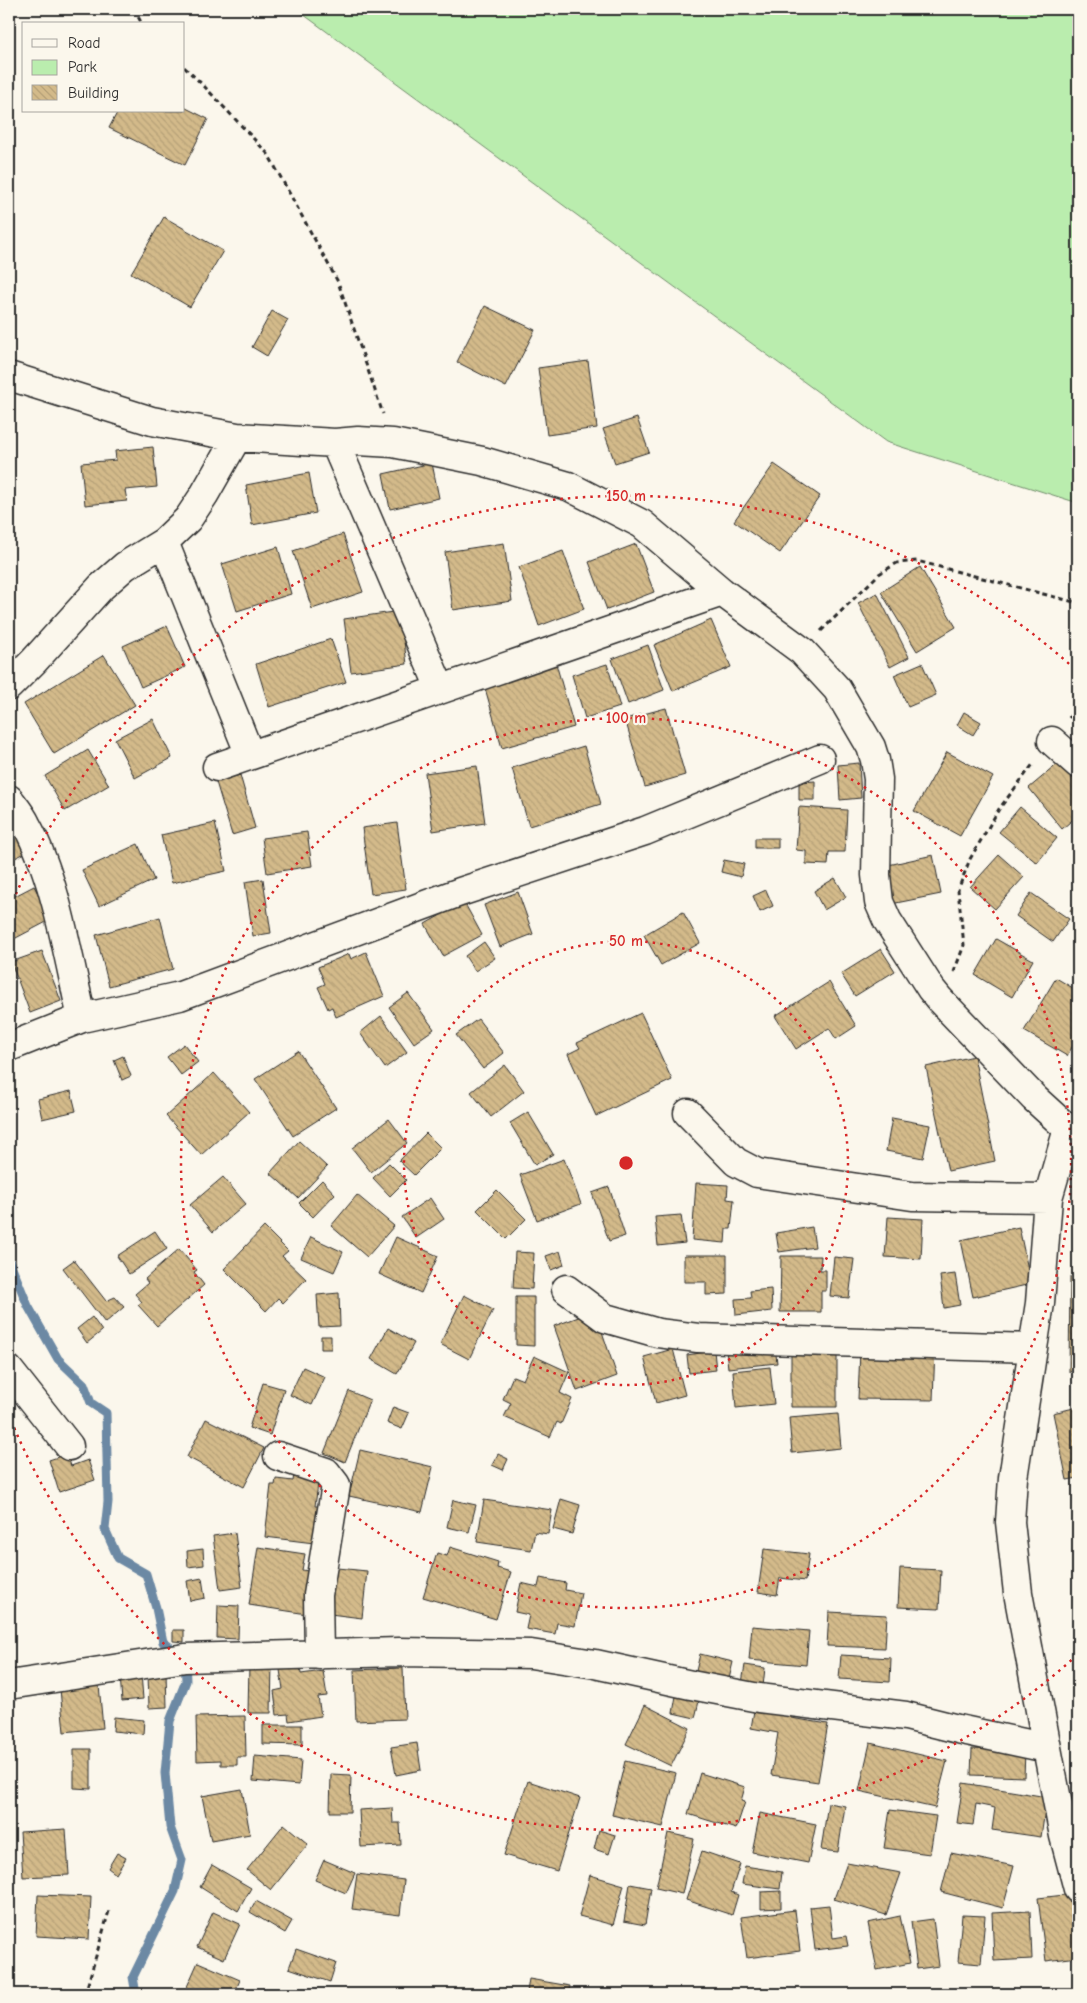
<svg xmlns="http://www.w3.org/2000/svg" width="1087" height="2003" font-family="'Comic Neue',sans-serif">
  <defs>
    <pattern id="building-back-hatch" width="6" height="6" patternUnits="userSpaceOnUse" patternTransform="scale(1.25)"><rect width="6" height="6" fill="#d3ba8a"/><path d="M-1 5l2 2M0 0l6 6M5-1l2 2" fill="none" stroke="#b5a077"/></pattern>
  </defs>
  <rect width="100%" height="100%" fill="#fbf7ec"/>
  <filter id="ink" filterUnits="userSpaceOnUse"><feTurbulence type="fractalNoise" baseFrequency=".02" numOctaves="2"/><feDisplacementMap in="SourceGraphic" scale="10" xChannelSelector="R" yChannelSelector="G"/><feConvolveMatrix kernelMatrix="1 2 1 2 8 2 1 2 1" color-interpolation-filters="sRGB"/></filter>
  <g filter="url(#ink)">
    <!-- green -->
    <path fill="#baedae" stroke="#728c6c" d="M296,9H1078V503L886,442Z"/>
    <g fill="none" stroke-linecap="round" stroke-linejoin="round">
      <!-- stream -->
      <path stroke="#6c89a4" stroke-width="9" d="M9,1260L28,1306L58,1359L84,1384L91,1403L106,1413L108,1502L105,1529L118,1558L146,1574L156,1608L163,1642L185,1658L186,1681L170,1721L165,1773L170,1827L182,1860L175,1891L133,1977L136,1994"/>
    </g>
    <!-- building -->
    <path fill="url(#building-back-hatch)" stroke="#2b2b2b" d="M184,107L208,119L185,165L109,128L118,111H184Z
      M164,217L223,251L190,307L131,273Z
      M485,306L535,330L506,387L457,362Z
      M272,311L288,320L267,356L252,347Z
      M588,361L597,428L547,435L538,368Z
      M637,418L649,452L615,463L603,429Z
      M153,447L157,487L125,490L127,501L85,505L81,463L116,460L115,451Z
      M432,463L439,498L390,509L383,474Z
      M774,464L820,496L780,553L734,521Z
      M309,473L316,513L252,525L246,485Z
      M343,534L363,592L312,609L293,551Z
      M504,543L512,601L453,610L445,552Z
      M636,544L654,592L607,610L589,562Z
      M278,547L291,594L237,611L222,564Z
      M563,551L584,609L539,626L519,567Z
      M920,567L956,627L917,651L881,592Z
      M877,593L909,657L890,667L858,603Z
      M400,611L407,664L351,672L344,619Z
      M711,620L731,667L673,691L654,645Z
      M167,626L185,667L141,687L123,646Z
      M331,639L346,682L269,707L256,664Z
      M648,645L664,690L628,704L612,659Z
      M104,655L135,705L54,754L24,704Z
      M555,660L574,727L502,748L483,681Z
      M922,663L936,695L908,707L894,675Z
      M607,664L620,707L585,718L572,675Z
      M666,708L685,775L645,787L625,719Z
      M964,712L981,722L973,735L957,725Z
      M153,719L172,758L135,778L115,739Z
      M584,746L601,804L529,826L512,768Z
      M88,750L109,785L65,811L45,776Z
      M947,752L993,777L960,836L914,811Z
      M1066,757L1078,772V815L1062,829L1029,788Z
      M859,763L861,798L840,800L838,765Z
      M477,766L485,823L433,831L425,773Z
      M240,775L255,828L232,835L216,782Z
      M815,781V800H799V782Z
      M799,807L847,810L845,852H829L828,865L806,864V851L796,850Z
      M1020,807L1057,838L1037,863L999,832Z
      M9,818L27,852L9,861Z
      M215,823L226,871L172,883L161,835Z
      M397,823L406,889L371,894L362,828Z
      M307,832L312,866L267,873L262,838Z
      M755,838H778V848H755Z
      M138,844L154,880L99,906L82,870Z
      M933,855L941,894L891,904L884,866Z
      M999,855L1024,877L995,909L970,887Z
      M724,860L744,864L741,877L721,872Z
      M835,878L846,897L824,910L814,891Z
      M263,879L271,933L253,936L245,882Z
      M34,886L52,919L14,939L9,929V899Z
      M766,890L773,906L760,912L753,896Z
      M518,892L533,934L500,947L484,905Z
      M1031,893L1069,919L1053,942L1016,916Z
      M1078,896V916L1070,911Z
      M464,902L482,935L443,956L425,924Z
      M683,912L700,943L661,965L644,935Z
      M160,917L173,969L109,986L96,935Z
      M996,939L1033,960L1012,997L975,975Z
      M484,942L495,958L475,971L465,956Z
      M881,949L895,971L855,996L841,974Z
      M42,951L61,1001L30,1013L11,962Z
      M366,952L384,996L336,1017L332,1007L328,1009L318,987L325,984L318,967L349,954L351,959Z
      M1056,978L1078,991V1037L1067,1056L1024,1031Z
      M829,982L856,1026L836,1039L829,1028L796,1049L775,1016Z
      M408,993L434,1029L414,1043L389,1007Z
      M641,1013L672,1080L596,1116L568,1054L580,1048L577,1043Z
      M381,1016L407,1052L385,1068L360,1033Z
      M478,1019L504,1053L483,1069L456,1035Z
      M184,1044L198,1062L181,1075L167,1057Z
      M298,1051L336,1108L293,1136L255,1079Z
      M123,1056L131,1076L122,1080L114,1060Z
      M974,1056L995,1161L948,1171L926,1067Z
      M505,1065L524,1091L491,1117L471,1092Z
      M214,1073L249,1112L201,1155L166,1116Z
      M71,1091L76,1111L42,1119L38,1099Z
      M528,1112L553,1154L535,1165L510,1123Z
      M892,1118L930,1125L923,1158L886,1151Z
      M389,1119L407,1143L371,1172L352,1148Z
      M426,1133L441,1148L414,1175L399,1161Z
      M299,1141L327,1167L298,1198L270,1173Z
      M564,1159L581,1204L537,1220L520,1175Z
      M389,1163L406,1180L390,1196L373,1178Z
      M223,1177L246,1204L213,1232L190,1205Z
      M322,1180L335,1194L313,1217L299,1203Z
      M696,1183L728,1185L727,1199L734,1200L731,1229H726L725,1243L692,1240Z
      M609,1187L625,1236L609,1241L592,1193Z
      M497,1190L526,1219L506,1239L477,1210Z
      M357,1195L394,1226L367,1257L331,1226Z
      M430,1198L444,1219L416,1238L402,1217Z
      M681,1215L685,1243L658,1246L655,1217Z
      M888,1217L923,1219L921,1259L885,1257Z
      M264,1227L288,1251L282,1256L306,1279L283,1303L278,1298L266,1311L224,1269Z
      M812,1227L815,1247L779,1252L776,1233Z
      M1019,1227L1031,1284L973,1297L961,1240Z
      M155,1231L167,1249L129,1274L117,1256Z
      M311,1237L343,1252L334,1272L301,1258Z
      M396,1237L438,1256L421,1293L379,1274Z
      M179,1249L197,1270L194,1272L204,1285L157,1326L138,1305L142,1302L135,1294L148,1283L145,1279Z
      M560,1251L564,1265L551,1270L546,1256Z
      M515,1252L534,1253L532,1289L513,1288Z
      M684,1255H727V1294L706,1295V1282H684Z
      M781,1256H821L820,1270H826V1291H821V1312H780Z
      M834,1257L854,1259L849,1298L830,1296Z
      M74,1260L106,1301L115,1297L124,1307L105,1323L63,1268Z
      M955,1274L960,1305L944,1308L940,1276Z
      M1070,1277H1078V1371L1069,1372Z
      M771,1289L772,1311L736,1315L735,1299L751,1298L750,1291Z
      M339,1293L340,1326L319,1327L317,1295Z
      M464,1295L493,1310L469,1359L440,1344Z
      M516,1297H534V1346L516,1345Z
      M595,1311L617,1376L577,1391L554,1326Z
      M92,1317L102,1331L87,1343L77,1329Z
      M388,1328L414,1343L397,1374L371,1359Z
      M321,1336H331V1349H321Z
      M775,1346L777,1363L728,1368L726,1350Z
      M935,1348L933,1400L858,1399L860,1350Z
      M673,1349L685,1395L656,1403L644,1357Z
      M714,1351L716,1370L689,1373L687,1355Z
      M837,1352V1407H791V1353Z
      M534,1356L569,1372L560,1393L572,1399L561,1424L557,1422L550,1437L504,1417L511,1403L503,1399L513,1376L523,1380Z
      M303,1367L325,1377L312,1405L290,1395Z
      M770,1367L774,1404L736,1408L733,1371Z
      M263,1383L284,1389L270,1435L249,1428Z
      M349,1391L370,1400L345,1462L324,1453Z
      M393,1407L409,1413L402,1429L387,1423Z
      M1078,1407V1478L1067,1480L1053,1413Z
      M838,1414L841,1448L792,1453L789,1418Z
      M206,1419L264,1448L244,1487L187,1457Z
      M360,1450L433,1467L422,1512L349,1496Z
      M67,1454L71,1466L88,1460L95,1480L59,1492L49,1460Z
      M498,1454L508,1459L503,1470L492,1465Z
      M294,1474L319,1477L315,1506H319L314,1543L265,1537L271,1485H275L276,1479L293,1481Z
      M561,1499L580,1505L572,1534L553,1529Z
      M453,1500L476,1505L469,1532L447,1527Z
      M484,1500L552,1510L548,1534L535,1532L531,1550L477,1542Z
      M235,1533L242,1587L220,1590L213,1536Z
      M258,1547L305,1554L302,1570L308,1571L307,1614L249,1605Z
      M450,1547L498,1562L497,1568L511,1572L496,1619L423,1597L437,1553L447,1556Z
      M203,1549L204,1565L188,1567L187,1551Z
      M764,1549L809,1554L805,1581L780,1578L777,1595L758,1592Z
      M327,1567L367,1571L362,1618L322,1613Z
      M900,1568L941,1570L939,1609L898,1607Z
      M202,1578L205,1598L190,1601L187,1581Z
      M540,1578L566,1583L565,1590L581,1593L575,1626L557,1623L555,1634L526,1629L529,1615L515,1612L521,1583L538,1587Z
      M218,1605L239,1606L238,1639L217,1638Z
      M829,1612L887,1615L885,1648L827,1646Z
      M752,1626L809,1631L806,1665L749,1660Z
      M173,1630H184V1642L173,1641Z
      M700,1654L733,1662L729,1679L696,1671Z
      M841,1655L891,1658L890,1682L839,1679Z
      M249,1664H272L271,1713H248Z
      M745,1665L765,1668L763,1686L742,1683Z
      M300,1667L301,1674L323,1671L327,1696L318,1697L321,1716L289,1721L288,1714L277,1715L274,1691L283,1689L280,1670Z
      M403,1668L405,1719L356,1721L354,1670Z
      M141,1673L143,1699L122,1701L120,1675Z
      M148,1673H166L167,1707L149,1708Z
      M98,1674L103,1728L64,1732L59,1678Z
      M676,1696L699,1701L695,1718L673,1713Z
      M645,1705L690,1728L671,1766L626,1744Z
      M755,1705L792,1711L791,1718L828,1724L818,1782L771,1775L778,1733L751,1728Z
      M245,1716L246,1757H237V1765H221V1760L197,1761L196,1717Z
      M114,1717L144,1720L143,1734L113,1731Z
      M263,1725H302V1745L263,1744Z
      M417,1743L421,1770L396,1775L391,1747Z
      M870,1743L947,1761L935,1808L859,1791Z
      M74,1749H91V1789L74,1788Z
      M972,1749L1025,1751L1024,1777L971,1775Z
      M255,1756L301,1760L299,1785L253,1781Z
      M625,1761L676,1773L663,1827L612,1815Z
      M700,1773L745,1787L741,1801L745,1802L736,1829L688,1814Z
      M331,1774L351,1775L350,1812H330Z
      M528,1781L580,1798L557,1871L504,1855Z
      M963,1783L1047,1797L1041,1837L992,1830L995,1808L976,1804L973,1825L957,1823Z
      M242,1789L250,1834L211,1841L202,1796Z
      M828,1803L845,1806L838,1852L821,1850Z
      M392,1808L393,1823H400L401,1845L361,1847L359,1810Z
      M890,1810L936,1816L930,1854L884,1848Z
      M760,1813L816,1824L808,1863L752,1852Z
      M284,1824L308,1844L271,1890L247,1870Z
      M66,1829L69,1875L23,1877L20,1832Z
      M599,1830L615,1835L609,1854L594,1849Z
      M668,1833L694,1839L682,1894L656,1888Z
      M702,1851L740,1864L731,1892L738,1895L732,1915L686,1900Z
      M117,1853L126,1858L116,1874L108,1868Z
      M951,1853L1014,1866L1003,1908L941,1892Z
      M324,1860L355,1873L346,1893L315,1880Z
      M847,1863L901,1873L886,1915L834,1899Z
      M212,1865L251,1888L238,1911L200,1887Z
      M745,1866L782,1872L780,1889L742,1884Z
      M357,1874L404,1880L400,1915L352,1909Z
      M590,1875L624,1885L613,1925L579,1916Z
      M630,1884L651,1888L645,1925L624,1921Z
      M781,1891V1908L761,1909V1892Z
      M1073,1894L1078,1935V1957L1046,1961L1038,1898Z
      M38,1895L91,1897L89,1939L36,1936Z
      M256,1901L292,1921L285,1933L250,1912Z
      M829,1905L833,1938L846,1936L848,1946L815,1950L810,1907Z
      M795,1910L800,1951L747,1958L741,1917Z
      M1030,1911L1032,1959L994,1961L992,1913Z
      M213,1912L240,1924L224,1959L197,1947Z
      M962,1915L985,1916L981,1964L958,1962Z
      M900,1916L910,1963L877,1970L868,1923Z
      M933,1919L939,1966L917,1969L911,1922Z
      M296,1949L336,1963L330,1982L289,1968Z
      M198,1962L240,1980L234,1994H198L186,1989Z
      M529,1979L570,1986L568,1994H540L527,1992Z"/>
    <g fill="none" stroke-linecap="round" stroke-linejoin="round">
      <!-- minor casing -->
      <g stroke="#2b2b2b" stroke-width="31">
        <path id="minor" d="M9,376L152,421L237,437L335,443L358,441L393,443L482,461L568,486L642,524L722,592L802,651L837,689L871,747L875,760L878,779L876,875L879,902L887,920L931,989L940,1000L1034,1098L1068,1129L1078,1134
          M335,443L440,688
          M164,542L250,755
          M9,686L34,661L101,587L125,566L164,542L188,519L204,495L237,437
          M1052,741L1078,764
          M217,767L722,592
          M9,799C15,807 22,815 26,824C56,878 68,957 82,1018
          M9,1047L82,1018L180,996L460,892L645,831L820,759
          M688,1113L736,1162L757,1173L912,1196L1048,1198
          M1068,1129L1048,1198L1040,1303L1013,1478L1010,1522L1018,1593L1047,1748L1064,1836L1078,1889
          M566,1289L605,1318L658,1333L698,1338L1033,1348
          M9,1370L69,1446
          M278,1456L326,1472L336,1485L318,1595L319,1655
          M9,1685L185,1658L399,1652L531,1654L595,1664L691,1685L759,1698L906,1716L958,1729L1047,1748"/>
      </g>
      <!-- path -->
      <path stroke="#2b2b2b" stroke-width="3" stroke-dasharray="5 4" stroke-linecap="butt" d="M134,9L142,24
        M184,67L204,86L268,154L338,282L383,414
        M821,631L879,574L897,563L917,561L1078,603
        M1069,718L1078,706
        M954,972L964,945L958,890L970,859L999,809L1034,763
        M85,1994L109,1911"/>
      <!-- minor -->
      <use href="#minor" stroke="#fbf7ec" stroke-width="28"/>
    </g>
  </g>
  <!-- distance rings -->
  <g fill="none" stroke="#d62828" stroke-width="2.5" stroke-dasharray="2.5 5">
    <circle cx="626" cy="1163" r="222"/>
    <circle cx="626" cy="1163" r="445"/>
    <path d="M1077 1655A667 667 0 0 1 10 1418M10 908A667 667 0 0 1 1077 671"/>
  </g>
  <circle cx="626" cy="1163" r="8" fill="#d62828" stroke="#fbf7ec" stroke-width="2.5"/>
  <g font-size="15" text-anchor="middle" font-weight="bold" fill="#d62828" stroke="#fbf7ec" stroke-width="4.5" stroke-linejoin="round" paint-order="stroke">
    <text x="626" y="501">150 m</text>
    <text x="626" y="723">100 m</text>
    <text x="626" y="946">50 m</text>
  </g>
  <!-- margin -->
  <rect width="1087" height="2003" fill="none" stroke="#fbf7ec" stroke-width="30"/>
  <rect x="15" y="15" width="1057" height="1973" fill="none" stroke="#2b2b2b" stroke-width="2" filter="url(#ink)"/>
  <!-- legend -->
  <rect x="22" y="22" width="162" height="90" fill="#fbf7ec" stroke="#a8a59f"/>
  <rect x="32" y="39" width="25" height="8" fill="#fbf7ec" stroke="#a8a59f"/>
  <text x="68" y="48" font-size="15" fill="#2b2b2b">Road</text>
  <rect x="32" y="60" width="25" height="15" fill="#baedae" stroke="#a8a59f"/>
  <text x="68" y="72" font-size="15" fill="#2b2b2b">Park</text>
  <rect x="32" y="85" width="25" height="15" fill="url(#building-back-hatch)" stroke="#a8a59f"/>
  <text x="68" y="98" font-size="15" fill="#2b2b2b">Building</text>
</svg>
